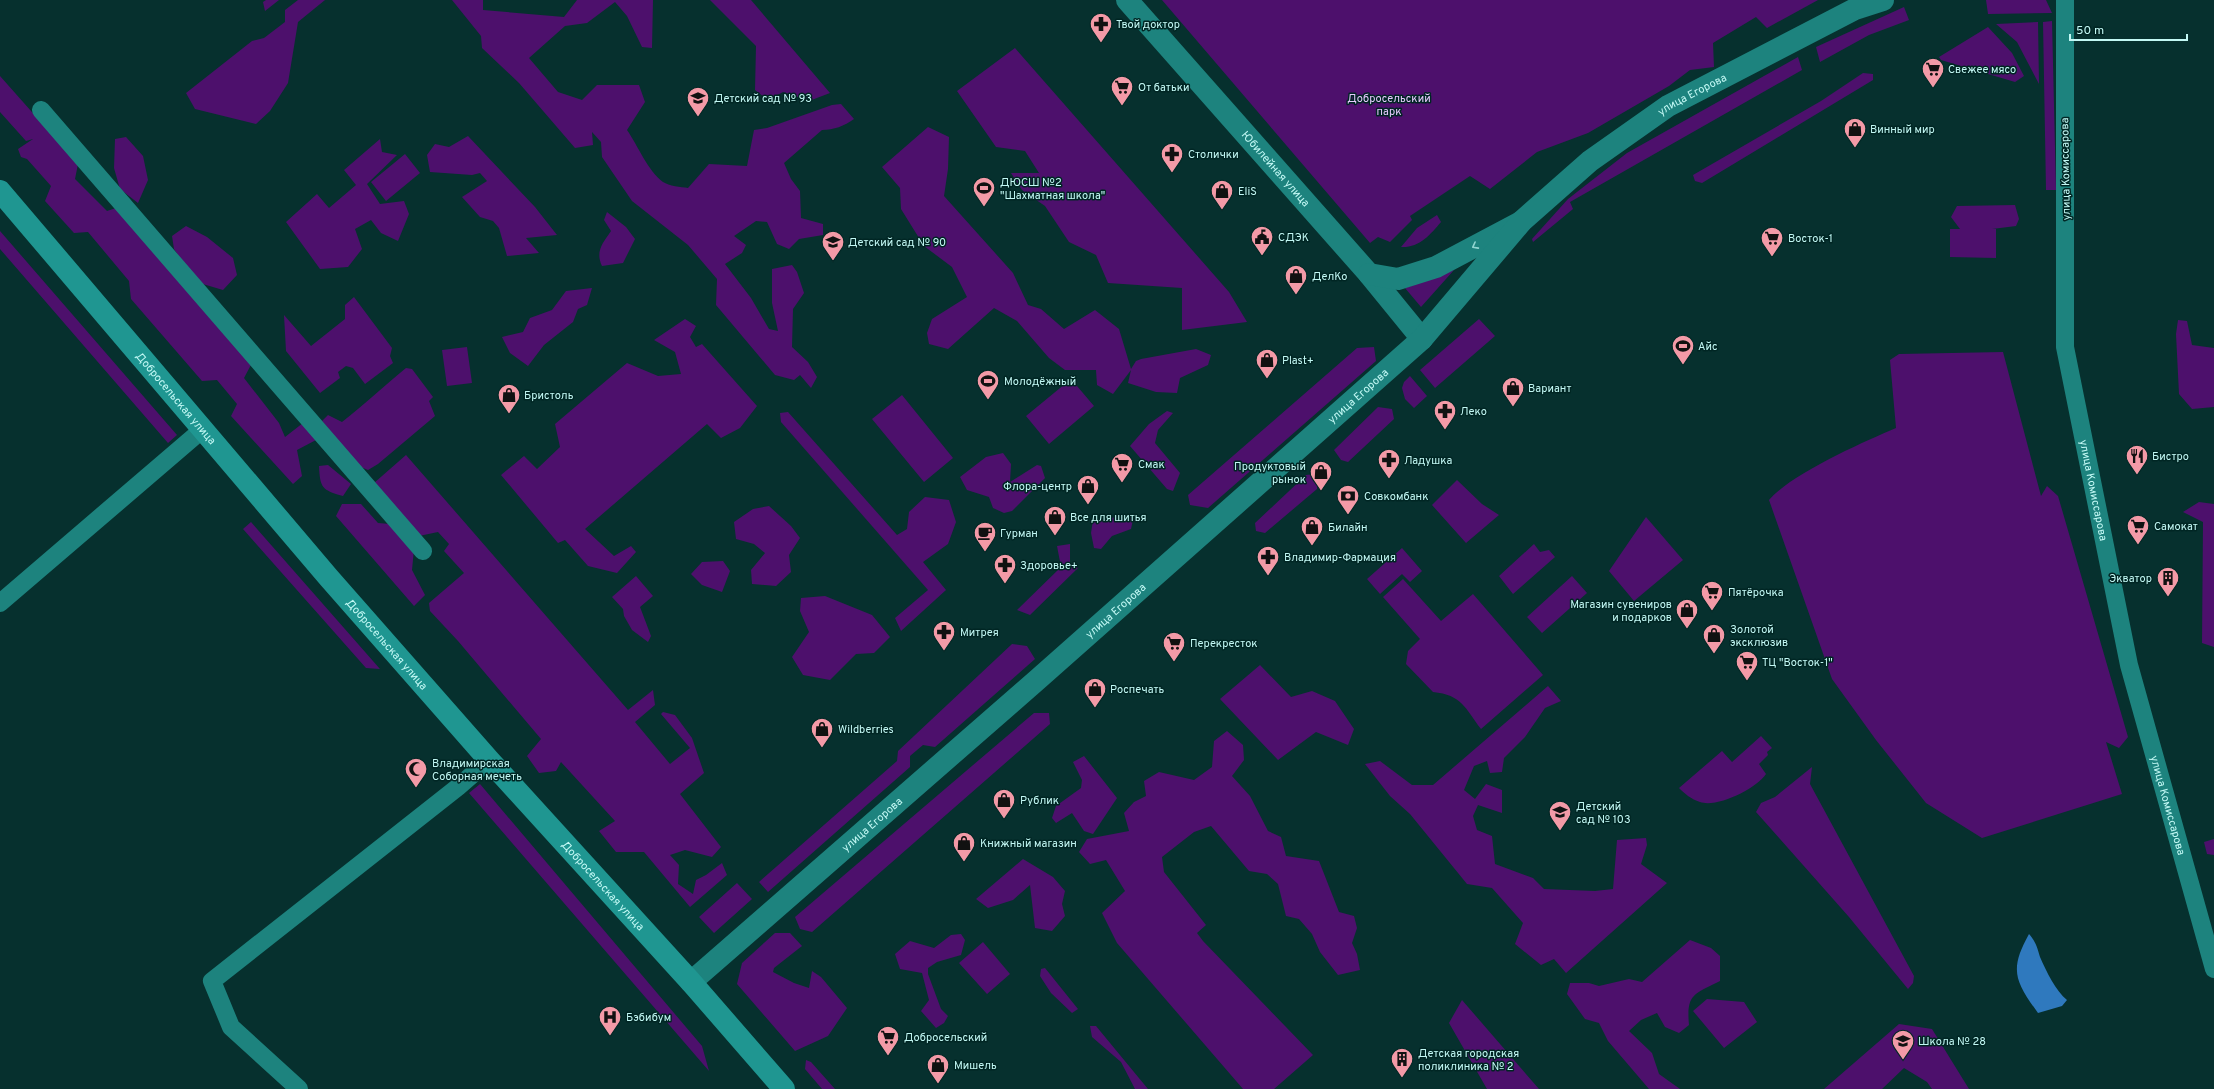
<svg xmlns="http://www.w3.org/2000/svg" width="2214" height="1089" font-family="Overpass,sans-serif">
  <rect width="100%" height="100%" fill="#06302e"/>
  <!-- green -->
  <path fill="#4d106c" d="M266,0H279L265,11L263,2Z
    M298,0H325L298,22L288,83L270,111L256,124L195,109L186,93L252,41L264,38L285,22V10Z
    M452,0H483V10L564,17L577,0H653L652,48L642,47L627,16L615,2L587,23L565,26L529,58L558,92L582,100L597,85H639L645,102L627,130C638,146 648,171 663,182C669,186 681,187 688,188L709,164L747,166L754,130L767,128L832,105L841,104L854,119C844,126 834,130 822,130L784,163L791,179L800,191L801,218L823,224V235L799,239L789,249L777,244L767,222L756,221L734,236L746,245L742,253L725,264L751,298L769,329L778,331L772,303V269L792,265L797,272L804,293L793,309L792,347L808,362L817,377L811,388L800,375L794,380L775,375L716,305L717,279L688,245L632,201L602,157L601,142L592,132L593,145L575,148L519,83L482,48L481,36Z
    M710,0H751L830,93L809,101L783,92L768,100L755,90L756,46Z
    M1162,0H1818L1767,28L1756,17L1713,43L1714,67L1690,70L1669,86L1588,133L1537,152L1490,189L1470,176L1410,216L1412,220L1390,242L1378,237L1370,243Z
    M1986,0H2046L2052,13L1988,14Z
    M1904,7L1909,20L1869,35L1820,62L1816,47Z
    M2052,21L2056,190H2046L2043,22Z
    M2038,22L2039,84L2017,42L1996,24Z
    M1988,27L2012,53L2024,76L2015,82L1941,60L1939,57Z
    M1015,48L1229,292L1247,322L1182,330V288L1108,283L1096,255L1069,242L1045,206L1022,190L1011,173H1039L1025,151L996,147L957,91Z
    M1798,57L1802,70L1570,202L1573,209L1533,242L1532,239L1568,199L1627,153Z
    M1863,73L1873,74V80L1702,183L1695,181L1693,175L1821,101Z
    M0,76L78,164L75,179L107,211L119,207L252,363L244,378L279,423L285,437L303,423L316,440L297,450L302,476L293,484L231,416L237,404L217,380L202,381L131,299L129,281L88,232L74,233L45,201L51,186L27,159L21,157L18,149L33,139L26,141L0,112Z
    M928,127L949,137L948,169L944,196L1013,273L1028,305L1041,309L1064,329L1095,310L1119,329L1131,369L1136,361L1141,359L1196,349L1211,355L1208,365L1180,378L1177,393L1156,392L1128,383L1131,370L1113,394L1097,385L1096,370H1065L1049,358L1017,321L994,308L948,349L929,344L927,333L932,319L967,297L952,267L924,246L901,209L900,188L882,167Z
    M468,136L535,207L557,235L526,238L539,253L507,256L499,228L493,221L480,217L462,197L487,181L480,173L472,175L430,172L427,155L435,144L449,147Z
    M126,137L143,156L148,180L138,203L120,189L114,168L115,139Z
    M380,139L382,152L397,155L367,184L380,204L404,201L409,214L398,241L381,233L371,220L355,229L362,249L348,267L320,269L286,222L317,194L329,208L356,185L344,170Z
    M405,154L420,173L386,201L371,182Z
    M2015,205L2019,219L2016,226L1992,229H1996V258L1950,257V229H1960L1951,217L1957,206Z
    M607,212L626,227L635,239L623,263L602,266C595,251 603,243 611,231L604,220Z
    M1437,215L1441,222C1430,235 1419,248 1401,247L1417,228Z
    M186,226L207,237L233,258L237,275L223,290L196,282L174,249L172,236Z
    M0,231L177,435L168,443L0,249Z
    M1454,270L1421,307L1405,288Z
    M592,288L587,305L578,309L573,322L544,345L528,366L510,353L502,337L523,332L530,318L552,310L566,291Z
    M354,297L392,348L390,356L393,363L365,384L353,368L346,366L338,372L340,378L320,393L286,351L284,315L311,346L345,319V305Z
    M685,319L696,326L690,337L696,347L702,344L757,406L740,428L721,438L707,424L585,529L614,556L631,546L636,552L617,573L588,566L565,540L558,543L501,475L524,456L537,469L560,447L555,424L627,363L658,376L681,374L675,352L654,340Z
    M1479,319L1495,336L1435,388L1420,370Z
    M2178,320L2187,321L2192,345L2214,348V407L2192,409L2179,394L2176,334Z
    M467,347L472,383L447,386L442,350Z
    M1374,347L1376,361L1208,508L1190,505L1188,495L1357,348Z
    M2003,352L2041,496L2047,486L2058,496L2128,737L2119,748L2106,742L2122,794L1982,838L1926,803L1876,740L1832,679L1769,500C1791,474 1863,442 1896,428L1890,360L1899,354Z
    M406,368L412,369L433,397L429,401L435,416L378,464L368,470L356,465L322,421L328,415L342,422C365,404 384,386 406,368Z
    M1410,376L1427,396L1414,408L1405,399L1402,388L1404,382Z
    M1071,379L1094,406L1049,444L1026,416Z
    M902,395L953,458L924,482L872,419Z
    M1378,407L1392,409L1394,419L1348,462L1341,460L1334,450Z
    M1167,411L1173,413L1158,430L1155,443L1180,473L1173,491L1167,489L1130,446L1149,424Z
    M788,412L897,535L907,529L909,512L925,497L949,500L956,522L948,544L923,562L946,590L901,631L895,618L928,590L781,422L780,413Z
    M1003,453L1011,464L1010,482L1037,465L1041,466L1045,478L1012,511L1004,513L993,508L989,497L967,490L960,477L986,457Z
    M406,455L628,710L653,690L655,705L635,722L670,764L690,748L661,714L663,712L675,715L692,738L704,773L680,794L721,847L712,857L685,850L670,855L679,865L678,884L693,894L696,880L706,875L722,863L727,875L690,907L644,852H616L599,831L615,821L561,762L556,771L539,773L527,756L541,739L458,641L430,611L429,603L464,573L444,551L449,544L438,532L419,536L374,483Z
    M328,465L351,484L343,496C322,490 320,488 319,466Z
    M1315,474L1319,478L1317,489L1265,533L1256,531L1255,523L1306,475Z
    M1457,480L1482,504L1499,515L1466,543L1432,505Z
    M2199,502L2214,504V647L2202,643L2203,522L2183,512Z
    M342,504H361L378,523L390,524L414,549L412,570L425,595L414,606L336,516Z
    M769,506L791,526L800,538L789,555L791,572L776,586L752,584L751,570L765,553L754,544L736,539L734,522L753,509Z
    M1134,515L1131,529L1112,536L1101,549L1094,548L1091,533L1093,520Z
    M1646,517L1683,560L1634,601L1609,571Z
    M251,522L380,669L366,668L243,529Z
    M1070,544V563L1078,568L1030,615L1017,610L1061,567L1057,546Z
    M1534,544L1540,552L1549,550L1555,557L1513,594L1499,576Z
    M1402,548L1422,571L1410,582L1402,574L1380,594L1367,579Z
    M723,561L730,571L722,592L702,585L691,574L702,562Z
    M636,576L653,596L640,607L651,636L648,642L632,630L624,616L623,609L612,597Z
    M1572,576L1587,593L1542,633L1527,617Z
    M1403,579L1441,621L1473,594L1543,675L1481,729C1465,708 1462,695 1433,692L1406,664L1408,651L1420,639L1383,597Z
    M825,596L872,615L890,637L874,653L856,654L830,680L803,675L792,657L809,632L800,611L801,598Z
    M1012,644L1027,646L1035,659L935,747L923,745L910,756V767L768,892L759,882L897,761L898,751Z
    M1260,665L1291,697L1312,691L1335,701L1354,729L1348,745L1316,732L1278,760L1220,699Z
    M1548,686L1561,701L1545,708L1525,737L1504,758L1502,772L1490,773L1487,761L1474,766L1464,790L1475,799L1486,784L1502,790V813L1478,805L1473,816L1477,830L1492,836L1495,864L1533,878L1544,889L1595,891L1613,889L1617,840L1646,838L1647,845L1641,864L1667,883L1566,973L1554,959L1541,965L1515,944L1523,923L1492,888L1467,884L1410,814L1390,796L1365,764L1380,761L1412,785H1433Z
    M1034,713H1049L1050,724L812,932L800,929L795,917Z
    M1227,731L1243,745L1244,760L1232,776L1250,796L1268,831L1281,837L1286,856L1319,861L1339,912L1354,916L1357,928L1352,943L1357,954L1360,970L1338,975L1320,952L1312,934L1299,919L1286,916L1278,884L1267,874L1249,871L1211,826L1194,832L1162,857L1164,872L1206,925L1197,933L1203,941L1313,1055L1274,1089H1243L1117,943L1102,913L1125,891L1106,860L1090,864L1079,852L1087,839L1129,831L1124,813L1134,802L1146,796L1144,781L1159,772L1194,780L1212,767L1214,741Z
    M1761,736L1772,748L1767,752L1768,755L1759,764L1766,774C1756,789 1717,808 1700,802C1691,799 1685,794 1679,788L1722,751L1732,762Z
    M1084,756L1117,798L1093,834L1084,831L1072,813L1056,823L1052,818L1056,806L1081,788L1082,780L1073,762Z
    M1812,767L1810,784L1914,976L1913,983L1908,989L1849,917L1756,812L1761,803L1775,797Z
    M480,784L702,1046L709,1071L469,793Z
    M2214,839V855L2207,854L2204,842Z
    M1023,859L1053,877L1065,891L1062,904L1065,916L1052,931L1035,928L1030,885L1013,900L988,908L976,899Z
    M737,883L752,899L714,933L699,917Z
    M775,933H790L802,946L774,968L773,972L794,983L809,988L812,971L821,977L847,1008L828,1036L795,1051L737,984L742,963Z
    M961,934L965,940L961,955L937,962L928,968V974L941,1009L948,1016L944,1023L936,1028L921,1011L929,1000L922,973L900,969L895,954L910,941L934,948L951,935Z
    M1690,940L1711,948L1720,956V981C1695,994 1686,993 1689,1025L1679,1033L1665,1027L1657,1013L1641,1020L1629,1031L1652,1053L1659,1074L1680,1089H1649L1608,1041L1599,1023L1585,1019L1567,994L1570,983H1589L1599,986L1629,979L1642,982Z
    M983,942L1010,974L987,994L959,963Z
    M1045,968L1078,1009L1072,1013L1051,993L1040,976L1041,969Z
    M1707,999L1744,1002L1757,1022L1724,1048L1693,1011Z
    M1462,1000L1539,1089H1487L1449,1023Z
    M1899,1024L1932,1029L1969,1089H1932L1927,1082L1904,1068L1882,1089H1824Z
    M1090,1026H1096L1148,1089H1135L1121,1062L1092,1037Z
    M806,1060L811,1062L835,1089H822L805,1069Z"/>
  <!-- water -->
  <path fill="#2f79be" d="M2029,934C2036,942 2037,947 2040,957C2046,971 2056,991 2067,1000L2062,1006L2038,1013C2015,981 2009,970 2029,934Z"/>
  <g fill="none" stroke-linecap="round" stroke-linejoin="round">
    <!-- minor -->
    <g stroke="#1d837e" stroke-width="18">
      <path id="s1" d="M2065,0V347L2129,665L2214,969"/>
      <path d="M41,110L423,551"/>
      <path d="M0,603L203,429"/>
      <path d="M299,1089L231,1027L212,981L458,787L489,760"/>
    </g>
    <!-- tertiary -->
    <g stroke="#1d837e" stroke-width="22">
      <path id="s2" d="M1127,0L1369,274L1422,339"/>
      <path d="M1369,274L1398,279L1436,267L1521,222"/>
    </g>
    <!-- secondary -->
    <path stroke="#1d837e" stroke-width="22" id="s3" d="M691,982L1037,680L1422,339L1522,221L1590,161L1668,106L1855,9L1883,0"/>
    <!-- primary -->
    <path stroke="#1f9691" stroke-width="22" id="s4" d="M0,191L329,578L489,760L691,982L784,1089"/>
  </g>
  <!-- one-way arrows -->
  <defs><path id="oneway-chevron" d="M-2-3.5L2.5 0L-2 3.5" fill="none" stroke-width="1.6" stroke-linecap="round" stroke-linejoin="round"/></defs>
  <use stroke="#91d6d1" href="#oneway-chevron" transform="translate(1475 246) rotate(152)"/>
  <!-- icons -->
  <defs>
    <g id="pharmacy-pin" transform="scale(1.15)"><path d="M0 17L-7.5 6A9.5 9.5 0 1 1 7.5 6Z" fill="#f39aa7" stroke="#002624"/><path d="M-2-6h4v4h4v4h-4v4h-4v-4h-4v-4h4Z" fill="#111"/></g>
    <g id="supermarket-pin" transform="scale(1.15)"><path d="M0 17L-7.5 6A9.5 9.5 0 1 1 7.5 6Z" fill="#f39aa7" stroke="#002624"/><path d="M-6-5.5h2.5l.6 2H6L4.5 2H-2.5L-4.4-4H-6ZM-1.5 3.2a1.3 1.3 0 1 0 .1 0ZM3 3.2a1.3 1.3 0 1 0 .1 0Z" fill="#111"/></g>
    <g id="school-pin" transform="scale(1.15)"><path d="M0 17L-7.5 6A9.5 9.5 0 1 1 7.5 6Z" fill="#f39aa7" stroke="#002624"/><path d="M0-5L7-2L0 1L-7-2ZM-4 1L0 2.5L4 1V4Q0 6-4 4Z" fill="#111"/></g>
    <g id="shop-pin" transform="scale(1.15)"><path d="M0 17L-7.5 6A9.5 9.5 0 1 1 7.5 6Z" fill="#f39aa7" stroke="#002624"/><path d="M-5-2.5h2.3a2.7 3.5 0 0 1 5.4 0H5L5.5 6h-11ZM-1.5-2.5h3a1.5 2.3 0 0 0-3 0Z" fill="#111"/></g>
    <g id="stadium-pin" transform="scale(1.15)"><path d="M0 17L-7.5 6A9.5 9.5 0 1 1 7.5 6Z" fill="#f39aa7" stroke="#002624"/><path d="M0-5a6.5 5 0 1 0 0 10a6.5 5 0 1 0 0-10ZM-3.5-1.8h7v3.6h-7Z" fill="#111"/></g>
    <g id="civic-pin" transform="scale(1.15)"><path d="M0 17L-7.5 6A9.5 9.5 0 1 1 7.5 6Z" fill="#f39aa7" stroke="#002624"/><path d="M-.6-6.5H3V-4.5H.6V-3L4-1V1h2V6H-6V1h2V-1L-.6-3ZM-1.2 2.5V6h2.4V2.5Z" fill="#111"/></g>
    <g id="restaurant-pin" transform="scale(1.15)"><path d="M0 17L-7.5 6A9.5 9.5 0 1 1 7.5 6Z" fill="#f39aa7" stroke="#002624"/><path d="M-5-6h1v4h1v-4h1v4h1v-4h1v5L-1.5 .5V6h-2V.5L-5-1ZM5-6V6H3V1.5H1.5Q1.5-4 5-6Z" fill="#111"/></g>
    <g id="bank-pin" transform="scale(1.15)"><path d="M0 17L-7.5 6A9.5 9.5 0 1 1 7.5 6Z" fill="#f39aa7" stroke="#002624"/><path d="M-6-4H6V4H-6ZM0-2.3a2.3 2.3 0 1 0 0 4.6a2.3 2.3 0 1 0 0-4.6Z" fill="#111"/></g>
    <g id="cafe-pin" transform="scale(1.15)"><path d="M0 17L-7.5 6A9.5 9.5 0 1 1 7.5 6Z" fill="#f39aa7" stroke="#002624"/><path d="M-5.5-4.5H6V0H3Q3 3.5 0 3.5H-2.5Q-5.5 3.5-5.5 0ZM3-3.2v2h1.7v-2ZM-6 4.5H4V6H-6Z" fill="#111"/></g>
    <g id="building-pin" transform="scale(1.15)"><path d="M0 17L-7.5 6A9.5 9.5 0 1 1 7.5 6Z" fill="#f39aa7" stroke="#002624"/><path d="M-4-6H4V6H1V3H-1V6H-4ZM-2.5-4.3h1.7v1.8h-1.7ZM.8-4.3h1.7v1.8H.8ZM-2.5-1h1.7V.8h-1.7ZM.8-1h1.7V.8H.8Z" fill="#111"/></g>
    <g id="mosque-pin" transform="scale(1.15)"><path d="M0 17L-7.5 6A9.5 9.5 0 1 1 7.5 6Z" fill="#f39aa7" stroke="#002624"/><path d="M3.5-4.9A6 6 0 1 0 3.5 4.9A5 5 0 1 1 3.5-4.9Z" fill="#111"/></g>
    <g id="hospital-pin" transform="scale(1.15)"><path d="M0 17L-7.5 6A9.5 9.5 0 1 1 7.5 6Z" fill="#f39aa7" stroke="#002624"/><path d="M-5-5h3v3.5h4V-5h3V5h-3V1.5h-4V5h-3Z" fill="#111"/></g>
  </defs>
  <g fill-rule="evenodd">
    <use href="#pharmacy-pin" x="1101" y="24"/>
    <use href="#supermarket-pin" x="1933" y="69"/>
    <use href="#supermarket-pin" x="1122" y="87"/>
    <use href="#school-pin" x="698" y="98"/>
    <use href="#shop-pin" x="1855" y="129"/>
    <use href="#pharmacy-pin" x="1172" y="154"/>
    <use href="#stadium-pin" x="984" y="188"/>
    <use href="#shop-pin" x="1222" y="191"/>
    <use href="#civic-pin" x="1262" y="237"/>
    <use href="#supermarket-pin" x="1772" y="238"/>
    <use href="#school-pin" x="833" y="242"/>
    <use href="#shop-pin" x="1296" y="276"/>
    <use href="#stadium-pin" x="1683" y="346"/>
    <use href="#shop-pin" x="1267" y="360"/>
    <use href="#stadium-pin" x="988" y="381"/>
    <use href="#shop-pin" x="1513" y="388"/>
    <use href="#shop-pin" x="509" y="395"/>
    <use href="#pharmacy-pin" x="1445" y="411"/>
    <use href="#restaurant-pin" x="2137" y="456"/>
    <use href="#pharmacy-pin" x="1389" y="460"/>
    <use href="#supermarket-pin" x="1122" y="464"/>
    <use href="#shop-pin" x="1321" y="472"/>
    <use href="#shop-pin" x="1088" y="486"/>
    <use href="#bank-pin" x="1348" y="496"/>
    <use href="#shop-pin" x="1055" y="517"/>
    <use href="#supermarket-pin" x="2138" y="526"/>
    <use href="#shop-pin" x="1312" y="527"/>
    <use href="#cafe-pin" x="985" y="533"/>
    <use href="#pharmacy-pin" x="1268" y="557"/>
    <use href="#pharmacy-pin" x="1005" y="565"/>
    <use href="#building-pin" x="2168" y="578"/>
    <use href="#supermarket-pin" x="1712" y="592"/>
    <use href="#shop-pin" x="1687" y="610"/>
    <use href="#pharmacy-pin" x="944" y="632"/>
    <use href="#shop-pin" x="1714" y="635"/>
    <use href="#supermarket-pin" x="1174" y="643"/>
    <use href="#supermarket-pin" x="1747" y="662"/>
    <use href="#shop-pin" x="1095" y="689"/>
    <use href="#shop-pin" x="822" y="729"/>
    <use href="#mosque-pin" x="416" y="769"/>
    <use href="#shop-pin" x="1004" y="800"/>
    <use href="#school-pin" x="1560" y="812"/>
    <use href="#shop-pin" x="964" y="843"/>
    <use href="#hospital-pin" x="610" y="1017"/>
    <use href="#supermarket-pin" x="888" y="1037"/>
    <use href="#school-pin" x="1903" y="1041"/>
    <use href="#building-pin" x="1402" y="1059"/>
    <use href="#shop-pin" x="938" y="1065"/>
  </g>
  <g text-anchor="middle" stroke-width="3" stroke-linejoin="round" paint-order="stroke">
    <!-- poi labels -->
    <g font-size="11" fill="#c3f9f5" stroke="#002624" text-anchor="start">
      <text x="1116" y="28">Твой доктор</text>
      <text x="1948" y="73">Свежее мясо</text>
      <text x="1138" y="91">От батьки</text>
      <text x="714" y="102">Детский сад № 93</text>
      <text x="1870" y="133">Винный мир</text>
      <text x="1188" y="158">Столички</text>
      <text x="1000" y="186">ДЮСШ №2<tspan x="1000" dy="13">"Шахматная школа"</tspan></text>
      <text x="1238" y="195">EliS</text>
      <text x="1278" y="241">СДЭК</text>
      <text x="1788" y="242">Восток-1</text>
      <text x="848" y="246">Детский сад № 90</text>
      <text x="1312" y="280">ДелКо</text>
      <text x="1698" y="350">Айс</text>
      <text x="1282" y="364">Plast+</text>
      <text x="1004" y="385">Молодёжный</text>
      <text x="1528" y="392">Вариант</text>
      <text x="524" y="399">Бристоль</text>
      <text x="1460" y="415">Леко</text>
      <text x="2152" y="460">Бистро</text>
      <text x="1404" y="464">Ладушка</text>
      <text x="1138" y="468">Смак</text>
      <text x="1306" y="470" text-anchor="end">Продуктовый<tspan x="1306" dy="13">рынок</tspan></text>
      <text x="1072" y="490" text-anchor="end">Флора-центр</text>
      <text x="1364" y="500">Совкомбанк</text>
      <text x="1070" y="521">Все для шитья</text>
      <text x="2154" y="530">Самокат</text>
      <text x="1328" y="531">Билайн</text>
      <text x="1000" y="537">Гурман</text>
      <text x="1284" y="561">Владимир-Фармация</text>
      <text x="1020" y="569">Здоровье+</text>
      <text x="2152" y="582" text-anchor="end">Экватор</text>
      <text x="1728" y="596">Пятёрочка</text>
      <text x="1672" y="608" text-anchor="end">Магазин сувениров<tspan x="1672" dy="13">и подарков</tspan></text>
      <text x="1730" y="633">Золотой<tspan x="1730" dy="13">эксклюзив</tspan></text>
      <text x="960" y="636">Митрея</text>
      <text x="1190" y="647">Перекресток</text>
      <text x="1762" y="666">ТЦ "Восток-1"</text>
      <text x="1110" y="693">Роспечать</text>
      <text x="838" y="733">Wildberries</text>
      <text x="432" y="767">Владимирская<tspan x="432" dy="13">Соборная мечеть</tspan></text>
      <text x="1020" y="804">Рублик</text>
      <text x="1576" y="810">Детский<tspan x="1576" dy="13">сад № 103</tspan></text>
      <text x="980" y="847">Книжный магазин</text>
      <text x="626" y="1021">Бэбибум</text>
      <text x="904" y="1041">Добросельский</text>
      <text x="1918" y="1045">Школа № 28</text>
      <text x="1418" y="1057">Детская городская<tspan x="1418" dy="13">поликлиника № 2</tspan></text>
      <text x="954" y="1069">Мишель</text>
    </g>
    <!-- street labels -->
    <g font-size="11" fill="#c3f9f5" stroke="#002624">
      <text dy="4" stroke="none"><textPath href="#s3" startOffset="1341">улица Егорова</textPath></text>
      <text dy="4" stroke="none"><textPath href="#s2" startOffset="225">Юбилейная улица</textPath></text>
      <text transform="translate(2065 169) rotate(-91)" y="4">улица Комиссарова</text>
      <text dy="4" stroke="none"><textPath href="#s3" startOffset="888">улица Егорова</textPath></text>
      <text dy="4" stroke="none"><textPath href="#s4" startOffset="272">Добросельская улица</textPath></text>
      <text dy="4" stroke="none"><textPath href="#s1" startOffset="493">улица Комиссарова</textPath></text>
      <text dy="4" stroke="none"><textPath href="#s3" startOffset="564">улица Егорова</textPath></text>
      <text dy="4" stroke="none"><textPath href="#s4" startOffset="596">Добросельская улица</textPath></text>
      <text dy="4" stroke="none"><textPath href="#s1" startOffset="817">улица Комиссарова</textPath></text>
      <text dy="4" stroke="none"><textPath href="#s3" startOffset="240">улица Егорова</textPath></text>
      <text dy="4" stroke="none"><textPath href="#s4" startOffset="920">Добросельская улица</textPath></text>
    </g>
    <!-- park labels -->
    <g font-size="11" fill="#e7cafe" stroke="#002624">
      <text x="1389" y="102">Добросельский<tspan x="1389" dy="13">парк</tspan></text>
    </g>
  </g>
  <!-- scale -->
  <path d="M2070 34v6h117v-6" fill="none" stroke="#c3f9f5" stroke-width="2"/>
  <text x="2076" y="34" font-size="12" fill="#c3f9f5" stroke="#002624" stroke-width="3" paint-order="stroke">50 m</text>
</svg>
